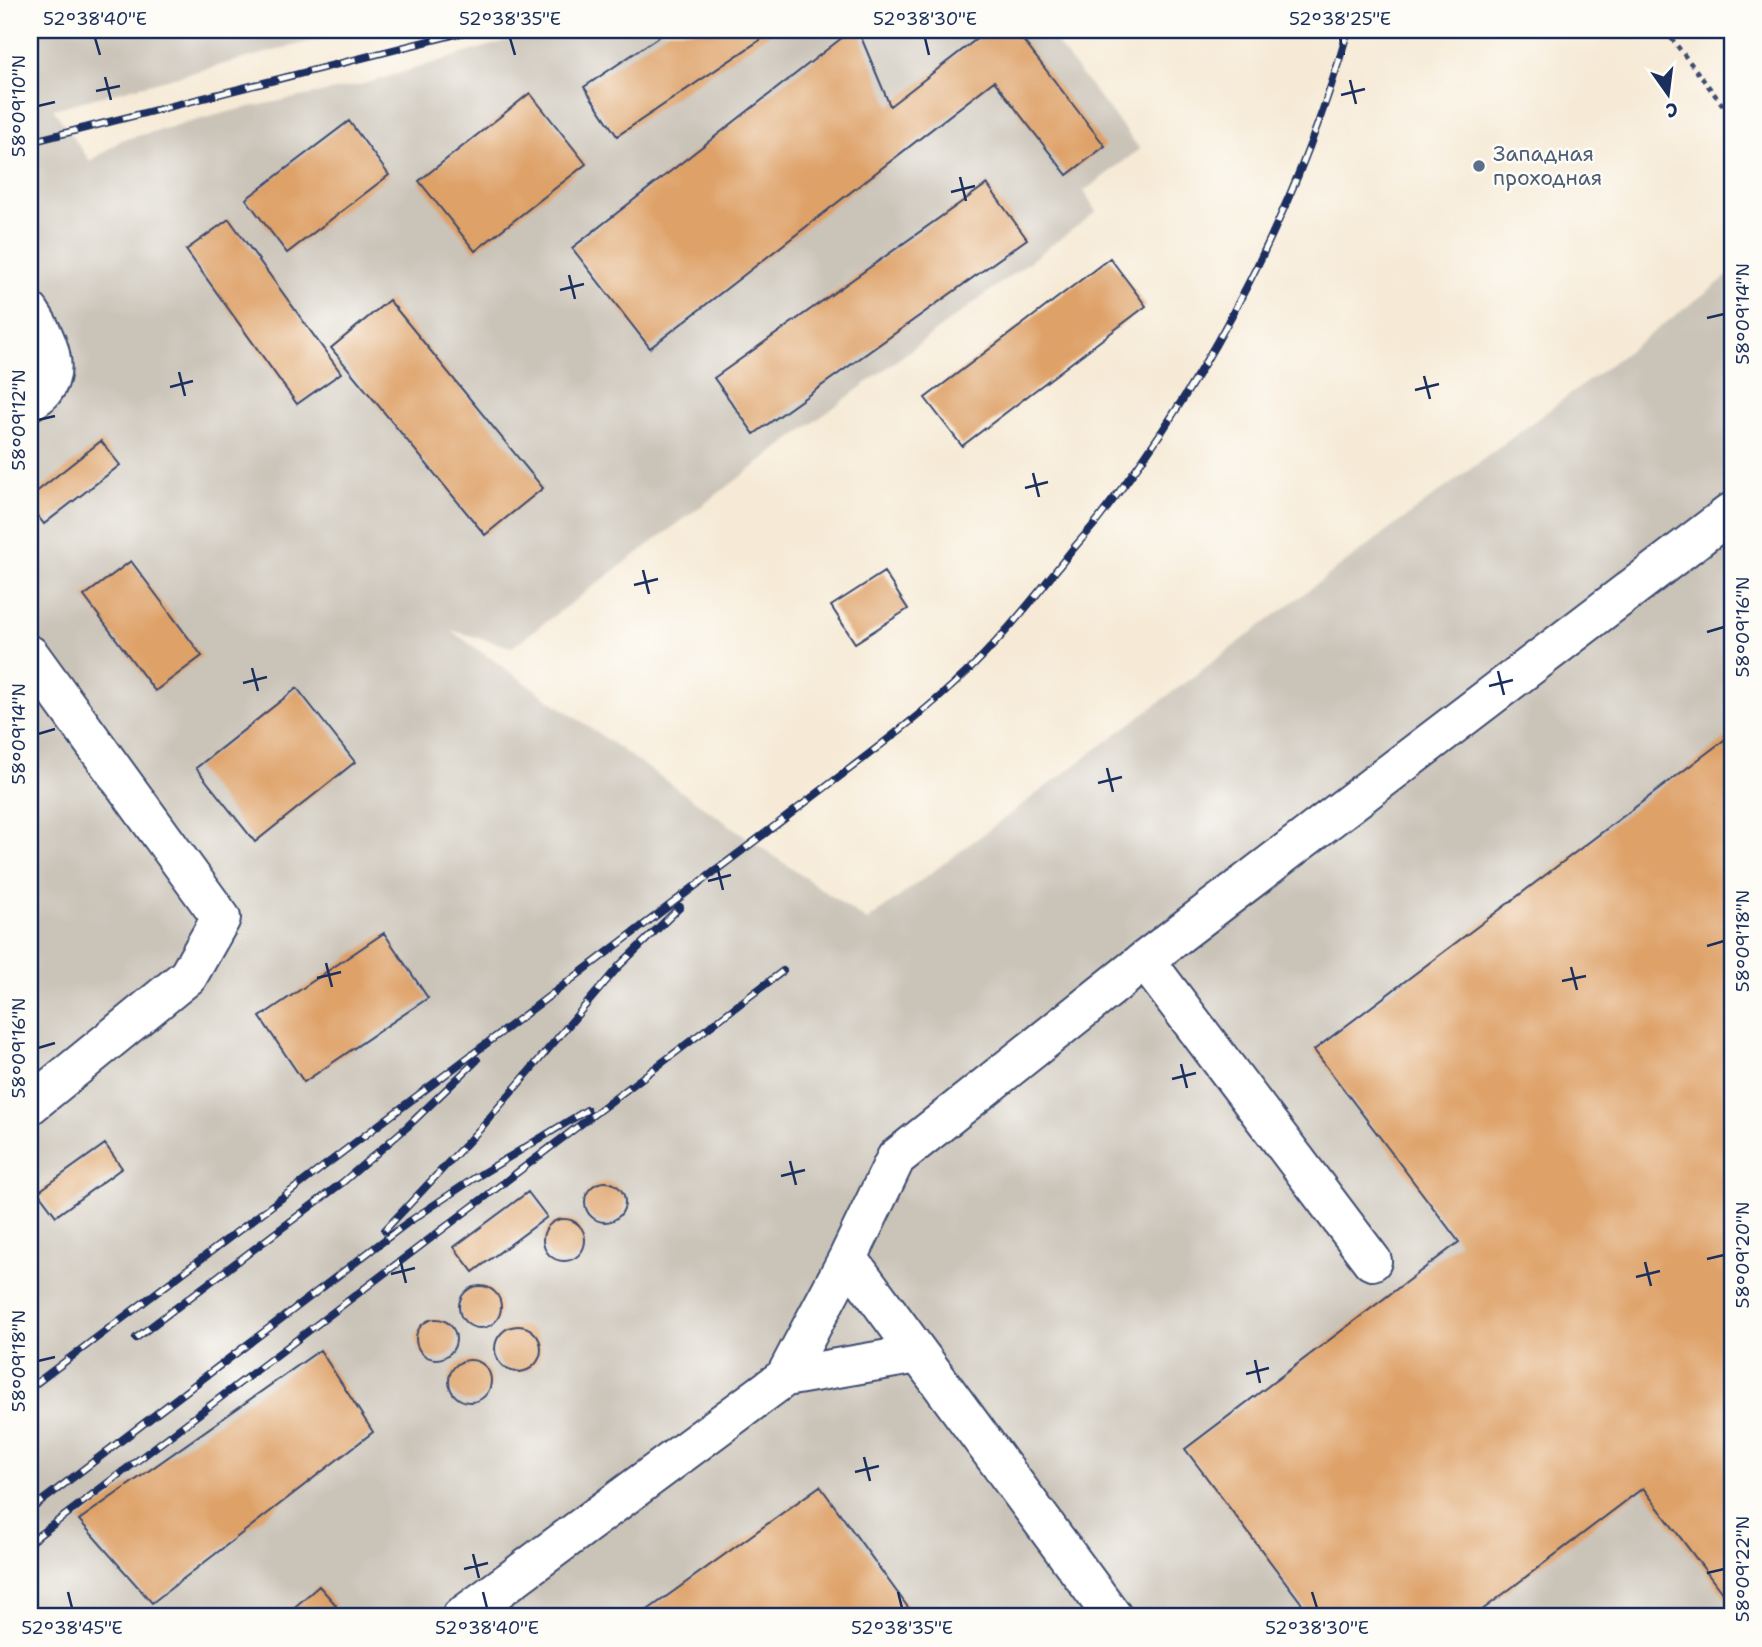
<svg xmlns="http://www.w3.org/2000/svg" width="1762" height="1647" font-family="'Shantell Sans',sans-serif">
  <rect width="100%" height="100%" fill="#fdfcf7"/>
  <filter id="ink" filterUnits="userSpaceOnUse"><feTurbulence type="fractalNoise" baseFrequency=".0143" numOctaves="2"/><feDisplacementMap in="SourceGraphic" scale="14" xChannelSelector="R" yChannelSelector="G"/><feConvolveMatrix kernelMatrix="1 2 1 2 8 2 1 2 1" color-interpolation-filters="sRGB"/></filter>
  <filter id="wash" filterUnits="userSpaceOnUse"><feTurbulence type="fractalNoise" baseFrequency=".00686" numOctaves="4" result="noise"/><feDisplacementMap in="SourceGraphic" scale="28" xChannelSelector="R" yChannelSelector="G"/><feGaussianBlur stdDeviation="1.57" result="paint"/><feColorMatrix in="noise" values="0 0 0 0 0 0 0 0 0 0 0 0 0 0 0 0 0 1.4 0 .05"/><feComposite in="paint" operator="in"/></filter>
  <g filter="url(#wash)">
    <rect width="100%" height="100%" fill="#f6ead6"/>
    <!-- industrial -->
    <path fill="#cac3b8" d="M30,30H354L53,109L90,161L122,140L236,110L364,84L541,30H1046L1140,149L1084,191L1096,212L512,647L450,630L867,921L1732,273V1617H30Z"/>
    <g id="blocks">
      <!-- building -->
      <path fill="#dea168" d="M669,30H775L617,136L584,87Z
        M852,30H858L890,106L979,37L973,30H1015L1105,146L1067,175L994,81L650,348L572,248Z
        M530,93L586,164L475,251L419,181Z
        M349,121L389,175L287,253L246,199Z
        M987,184L1027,239L754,434L714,378Z
        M229,219L341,373L297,404L186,250Z
        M1110,258L1146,306L962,446L925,398Z
        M389,300L543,488L485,535L331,348Z
        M101,441L120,465L44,524L30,506V497Z
        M131,561L202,656L155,691L84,596Z
        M884,572L908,609L855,643L831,606Z
        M297,688L355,762L255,842L196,768Z
        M1732,734V1606L1643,1488L1473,1617H1312L1185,1449L1459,1242L1314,1050Z
        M384,933L428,998L304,1082L260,1017Z
        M105,1144L122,1168L56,1216L38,1192Z
        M585 1202a20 20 0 1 1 40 0a20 20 0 1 1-40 0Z
        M528,1192L547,1217L473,1272L454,1247Z
        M543 1240a21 21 0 1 1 42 0a21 21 0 1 1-42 0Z
        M459 1307a21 21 0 1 1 42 0a21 21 0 1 1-42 0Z
        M416 1339a20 20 0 1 1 40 0a20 20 0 1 1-40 0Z
        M495 1349a23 23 0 1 1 46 0a23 23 0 1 1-46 0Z
        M320,1350L373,1432L152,1603L79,1520Z
        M449 1381a21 21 0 1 1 42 0a21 21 0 1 1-42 0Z
        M820,1486L915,1617H638Z
        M319,1586L336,1605L321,1617H295L290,1611Z"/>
    </g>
  </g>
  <g filter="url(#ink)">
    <use href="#blocks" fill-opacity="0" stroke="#3c4b70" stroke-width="2"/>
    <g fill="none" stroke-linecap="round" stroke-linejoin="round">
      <!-- minor casing -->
      <g stroke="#3c4b70" stroke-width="42">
        <path id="minor" d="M30,312C44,333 63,367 43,391C40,395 34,398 30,401
          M30,655L221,918L188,976L30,1105
          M1145,960L1372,1261
          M848,1258L1113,1617
          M785,1377L918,1354
          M461,1617L785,1377L848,1258L896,1158L1145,960L1732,512"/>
      </g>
      <!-- path -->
      <path stroke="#3c4b70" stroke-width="4.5" stroke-dasharray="5 5" stroke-linecap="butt" d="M1665,30L1732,117"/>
      <!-- minor -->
      <use href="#minor" stroke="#fff" stroke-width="38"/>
      <!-- rail casing -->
      <g stroke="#1b2f5e" stroke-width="8">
        <path id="rail" d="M30,142L472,30
          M385,1230L480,1129L619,966L680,907
          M136,1338L343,1182L407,1127L477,1060
          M30,1388L784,819C848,769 916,722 973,666C1008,631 1039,592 1069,554C1080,540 1093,527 1103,513C1213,372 1300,201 1348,30
          M30,1510L407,1223L473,1179L587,1110
          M30,1542L783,971"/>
      </g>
      <!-- rail -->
      <use href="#rail" stroke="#fdfcf7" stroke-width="5" stroke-dasharray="16" stroke-linecap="butt"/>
    </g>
  </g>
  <!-- ticks -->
  <path fill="none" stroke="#1b2f5e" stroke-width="2.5" d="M95,38L100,55M510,38L515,55M925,38L929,55M1340,38L1344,55M105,77L111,100M1350,80L1356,104M96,91L120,86M1341,95L1365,89M38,106L55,102M960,177L966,201M951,192L975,186M569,275L575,299M560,290L584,284M1707,318L1724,314M179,372L185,396M1424,376L1430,399M170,387L193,381M1415,390L1439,384M38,420L55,416M1033,473L1039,497M1025,488L1048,482M643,570L649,594M634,585L658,579M1707,632L1724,627M252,668L258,691M1498,671L1504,695M243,683L267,677M1489,686L1513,680M38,734L55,729M1107,768L1113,792M1098,783L1122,777M717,866L723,890M708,881L731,875M1707,946L1724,941M326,963L332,987M1571,967L1577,990M317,978L341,972M1562,981L1586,976M38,1048L55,1043M1181,1064L1187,1088M1172,1079L1196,1073M790,1161L796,1185M781,1176L805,1170M400,1259L406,1283M1707,1259L1724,1255M1645,1262L1651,1286M391,1274L415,1268M1636,1277L1660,1271M1255,1360L1260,1383M38,1361L55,1357M1246,1374L1269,1368M864,1457L870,1481M855,1472L879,1466M473,1554L479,1578M464,1569L488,1563M1707,1573L1724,1569M68,1592L72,1608M483,1592L487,1608M898,1592L902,1608M1312,1592L1317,1608"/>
  <!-- markers -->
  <circle fill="#5c6f8a" stroke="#fdfcf7" stroke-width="2.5" cx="1479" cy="166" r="7"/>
  <g text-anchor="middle" stroke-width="5" stroke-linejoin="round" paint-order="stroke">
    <!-- service labels -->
    <g font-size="21" fill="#4e5e75" stroke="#fdfcf7" text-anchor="start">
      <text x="1493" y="161">Западная<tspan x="1493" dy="24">проходная</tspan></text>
    </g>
  </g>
  <!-- margin -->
  <rect width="1762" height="1647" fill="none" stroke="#fdfcf7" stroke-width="77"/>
  <!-- north arrow -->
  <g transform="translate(1668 94) rotate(166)" stroke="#fdfcf7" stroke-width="5" paint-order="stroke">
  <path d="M0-5L12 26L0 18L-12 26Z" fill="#1b2f5e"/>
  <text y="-10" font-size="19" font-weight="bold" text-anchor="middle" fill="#1b2f5e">С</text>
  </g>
  <rect x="38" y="38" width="1686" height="1570" fill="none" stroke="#1b2f5e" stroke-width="2.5"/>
  <g font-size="18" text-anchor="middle" fill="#1b2f5e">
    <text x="95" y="25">52°38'40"E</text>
    <text x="510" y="25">52°38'35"E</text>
    <text x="925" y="25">52°38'30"E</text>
    <text x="1340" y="25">52°38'25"E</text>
    <text transform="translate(19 106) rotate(-90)" y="6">58°09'10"N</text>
    <text transform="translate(1743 314) rotate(-90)" y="6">58°09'14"N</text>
    <text transform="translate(19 420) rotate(-90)" y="6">58°09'12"N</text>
    <text transform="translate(1743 627) rotate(-90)" y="6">58°09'16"N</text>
    <text transform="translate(19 734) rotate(-90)" y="6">58°09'14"N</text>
    <text transform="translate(1743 941) rotate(-90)" y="6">58°09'18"N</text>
    <text transform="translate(19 1048) rotate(-90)" y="6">58°09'16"N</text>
    <text transform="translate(1743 1255) rotate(-90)" y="6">58°09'20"N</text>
    <text transform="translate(19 1361) rotate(-90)" y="6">58°09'18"N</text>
    <text transform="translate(1743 1569) rotate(-90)" y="6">58°09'22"N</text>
    <text x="72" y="1634">52°38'45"E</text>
    <text x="487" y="1634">52°38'40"E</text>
    <text x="902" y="1634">52°38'35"E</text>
    <text x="1317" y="1634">52°38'30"E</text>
  </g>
</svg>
